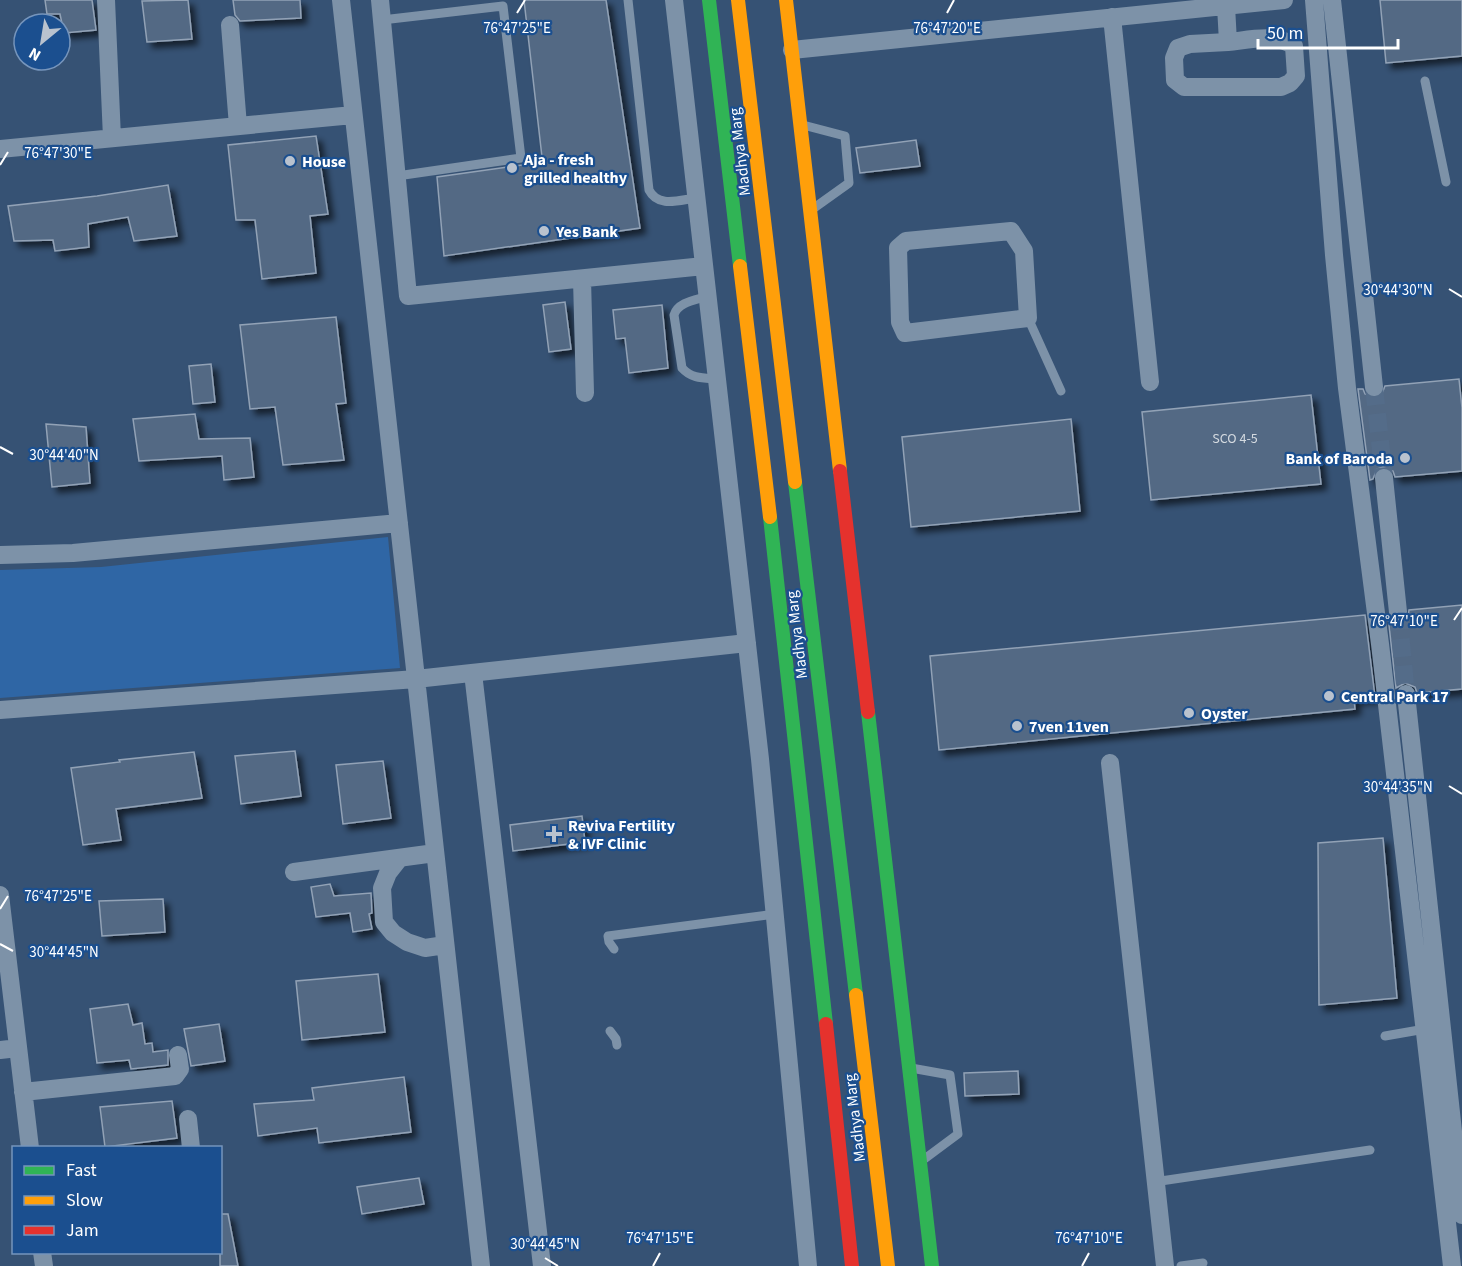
<svg xmlns="http://www.w3.org/2000/svg" width="1462" height="1266" font-family="'Source Sans 3',sans-serif">
  <defs>
    <filter id="shadow"><feDropShadow dx="5.5" dy="5.5" stdDeviation="3" flood-color="#0009"/></filter>
  </defs>
  <rect width="100%" height="100%" fill="#365274"/>
  <!-- green -->
  <path fill="#2f66a5" d="M388,537L400,668L0,698V570L101,567Z"/>
  <!-- building -->
  <path fill="#526984" stroke="#92a2b6" stroke-width="1.5" filter="url(#shadow)" d="M45,0H92L96,30L64,33L60,14H47Z
    M188,0L192,39L147,42L142,1Z
    M233,0H300L301,18L240,21L235,15Z
    M524,0H606L640,228L444,256L437,177L522,165L528,159L542,157Z
    M1380,0H1462V56L1386,63Z
    M316,136L328,214L310,216L316,273L262,279L255,220H236L228,145Z
    M916,140L920,166L860,173L856,148Z
    M168,185L177,236L134,241L128,217L88,224L89,247L55,251L53,240L14,241L8,206L97,196Z
    M565,302L571,349L549,352L543,305Z
    M662,305L668,368L629,373L625,338L616,339L613,310Z
    M336,317L346,403L336,404L344,460L283,465L275,407L250,409L240,325Z
    M211,364L215,402L193,404L189,366Z
    M1459,379L1462,408V471L1395,477L1393,471L1383,467L1377,469L1373,479L1370,480L1358,389H1363L1365,394L1375,398L1381,396L1385,386Z
    M1311,395L1321,484L1151,500L1142,412Z
    M195,414L199,439L250,438L254,477L224,480L222,456L139,461L133,419Z
    M1071,419L1080,511L911,527L902,437Z
    M46,424L86,427L90,483L52,487Z
    M1462,605V689L1417,693L1415,687L1405,683L1396,688L1388,616L1393,622L1400,623L1408,617L1409,610Z
    M1365,615L1375,697L1354,699L1355,709L939,750L930,656Z
    M295,751L301,796L241,804L235,756Z
    M194,752L202,798L116,809L121,840L83,845L71,768L120,762L119,760Z
    M383,761L391,818L343,824L336,765Z
    M582,816L585,842L513,851L510,825Z
    M1383,838L1397,998L1319,1005L1318,843Z
    M330,884L334,896L371,893L372,913L369,914L372,929L353,932L350,913L316,917L311,887Z
    M163,899L165,932L102,936L99,901Z
    M378,974L385,1032L302,1040L296,981Z
    M128,1004L133,1025L142,1023L145,1044L152,1043L153,1052L168,1050V1065L131,1069L129,1060L97,1063L90,1009Z
    M219,1024L225,1061L191,1066L184,1029Z
    M1018,1071L1019,1094L965,1096L964,1073Z
    M404,1077L411,1132L319,1143L317,1128L258,1136L254,1104L314,1100L312,1088Z
    M172,1101L177,1138L105,1147L100,1107Z
    M419,1178L424,1204L362,1214L357,1187Z
    M220,1214H228L238,1266H220Z"/>
  <g fill="none" stroke-linecap="round" stroke-linejoin="round">
    <!-- street-tunnel -->
    <path stroke="#546c89" stroke-width="18" stroke-dasharray="18 9" stroke-linecap="butt" d="M1374,387L1384,478
      M1398,612L1406,694"/>
    <!-- lane -->
    <path stroke="#7d92a8" stroke-width="9" d="M628,0L649,190C658,208 679,200 696,198
      M382,20L503,6L521,158L397,176
      M1425,81L1446,182
      M803,125L845,136L849,183L814,208
      M708,296C696,300 678,302 674,315L682,368C692,379 703,378 717,379
      M1028,318L1061,391
      M614,949L609,942L608,936L775,914
      M610,1031L616,1039L617,1045
      M1385,1036L1425,1029
      M911,1068L950,1075L958,1134L923,1160
      M1154,1182L1370,1150
      M1181,1266L1203,1263"/>
    <!-- street -->
    <path stroke="#7d92a8" stroke-width="18" d="M106,0L112,138
      M341,0L481,1266
      M380,0L408,296L704,266
      M674,0L760,759L808,1266
      M1314,0L1334,255L1347,388L1380,644L1452,1266
      M1332,0L1374,387
      M1226,6L1228,42L1190,44L1178,48L1174,58L1175,80L1184,87H1281L1290,83L1296,76L1294,46C1276,33 1249,40 1228,42
      M1112,17L1150,382
      M230,25L238,126
      M792,50L1284,0
      M0,149L353,115
      M1011,231L1024,251L1028,318L905,333L900,322L898,248L906,241Z
      M582,279L585,393
      M1384,478L1398,612
      M0,555L73,553L399,523
      M473,673L542,1266
      M1406,694L1462,1215
      M0,710L416,679L747,643
      M1110,763L1165,1266
      M399,859L388,873L382,888L384,922L393,933L407,942L425,948L445,945
      M294,872L435,853
      M0,895L30,1148
      M0,1050L18,1048
      M23,1092L175,1076L180,1069L178,1055
      M188,1119L191,1148
      M42,1252L44,1266"/>
    <!-- fast -->
    <path stroke="#30b455" stroke-width="14" d="M709,0L740,266
      M795,482L856,995
      M770,517L826,1024
      M868,712L932,1266"/>
    <!-- slow -->
    <path stroke="#ff9f0a" stroke-width="14" d="M738,0L795,482
      M786,0L840,471
      M740,266L770,517
      M856,995L888,1266"/>
    <!-- jam -->
    <path stroke="#e5322d" stroke-width="14" d="M840,471L868,712
      M826,1024L852,1266"/>
  </g>
  <!-- ticks -->
  <path fill="none" stroke="#fff" stroke-width="2" d="M517,13L525,0M947,13L954,0M0,165L8,152M1449,289L1462,297M0,447L13,454M1454,620L1462,608M1449,786L1462,794M0,909L8,896M0,944L13,951M545,1258L558,1266M653,1266L660,1253M1082,1266L1089,1253"/>
  <!-- markers -->
  <g fill="#b9c2ce" stroke="#1b4f8f" stroke-width="2">
    <circle cx="290" cy="161" r="6"/>
    <circle cx="512" cy="168" r="6"/>
    <circle cx="544" cy="231" r="6"/>
    <circle cx="1405" cy="458" r="6"/>
    <circle cx="1329" cy="696" r="6"/>
    <circle cx="1189" cy="713" r="6"/>
    <circle cx="1017" cy="726" r="6"/>
    <path d="M551 825h6v6h6v6h-6v6h-6v-6h-6v-6h6z"/>
  </g>
  <g text-anchor="middle" stroke-width="4.5" stroke-linejoin="round" paint-order="stroke">
    <!-- number labels -->
    <g font-size="14" fill="#d4dae0">
      <text x="1235" y="443">SCO 4-5</text>
    </g>
    <!-- street labels -->
    <g font-size="16" fill="#fff" stroke="#1b4f8f">
      <text transform="translate(739 152) rotate(-97)" y="6">Madhya Marg</text>
      <text transform="translate(796 635) rotate(-97)" y="6">Madhya Marg</text>
      <text transform="translate(854 1118) rotate(-97)" y="6">Madhya Marg</text>
    </g>
    <!-- poi labels -->
    <g font-size="16" font-weight="bold" fill="#fff" stroke="#1b4f8f" text-anchor="start">
      <text x="524" y="165">Aja - fresh<tspan x="524" dy="18">grilled healthy</tspan></text>
      <text x="302" y="167">House</text>
      <text x="556" y="237">Yes Bank</text>
      <text x="1393" y="464" text-anchor="end">Bank of Baroda</text>
      <text x="1341" y="702">Central Park 17</text>
      <text x="1201" y="719">Oyster</text>
      <text x="1029" y="732">7ven 11ven</text>
      <text x="568" y="831">Reviva Fertility<tspan x="568" dy="18">&amp; IVF Clinic</tspan></text>
    </g>
  </g>
  <g font-size="15" text-anchor="middle" fill="#fff" stroke="#1b4f8f" stroke-width="4.5" stroke-linejoin="round" paint-order="stroke">
    <text x="517" y="33">76°47'25"E</text>
    <text x="947" y="33">76°47'20"E</text>
    <text x="58" y="158">76°47'30"E</text>
    <text x="1398" y="295">30°44'30"N</text>
    <text x="64" y="460">30°44'40"N</text>
    <text x="1404" y="626">76°47'10"E</text>
    <text x="1398" y="792">30°44'35"N</text>
    <text x="58" y="901">76°47'25"E</text>
    <text x="64" y="957">30°44'45"N</text>
    <text x="660" y="1243">76°47'15"E</text>
    <text x="1089" y="1243">76°47'10"E</text>
    <text x="545" y="1249">30°44'45"N</text>
  </g>
  <!-- legend -->
  <rect x="12" y="1146" width="210" height="108" fill="#1b4f8f" stroke="#7695bc" stroke-width="1.5"/>
  <rect x="24" y="1166" width="30" height="9" fill="#30b455" stroke="#7695bc" stroke-width="1.5"/>
  <text x="66" y="1176" font-size="18" fill="#ffffff">Fast</text>
  <rect x="24" y="1196" width="30" height="9" fill="#ff9f0a" stroke="#7695bc" stroke-width="1.5"/>
  <text x="66" y="1206" font-size="18" fill="#ffffff">Slow</text>
  <rect x="24" y="1226" width="30" height="9" fill="#e5322d" stroke="#7695bc" stroke-width="1.5"/>
  <text x="66" y="1236" font-size="18" fill="#ffffff">Jam</text>
  <!-- north arrow -->
  <g transform="translate(42 42) rotate(210)"><circle r="28" fill="#1b4f8f" stroke="#7695bc" stroke-width="1.5"/>
  <path d="M0-4.5L10 22L0 15L-10 22Z" fill="#b9c2ce"/>
  <text y="-9" font-size="16" font-weight="bold" text-anchor="middle" fill="#ffffff">N</text>
  </g>
  <!-- scale -->
  <path d="M1258 39v9h140v-9" fill="none" stroke="#ffffff" stroke-width="3"/>
  <text x="1267" y="39" font-size="18" fill="#ffffff" stroke="#1b4f8f" stroke-width="4.5" paint-order="stroke">50 m</text>
</svg>
